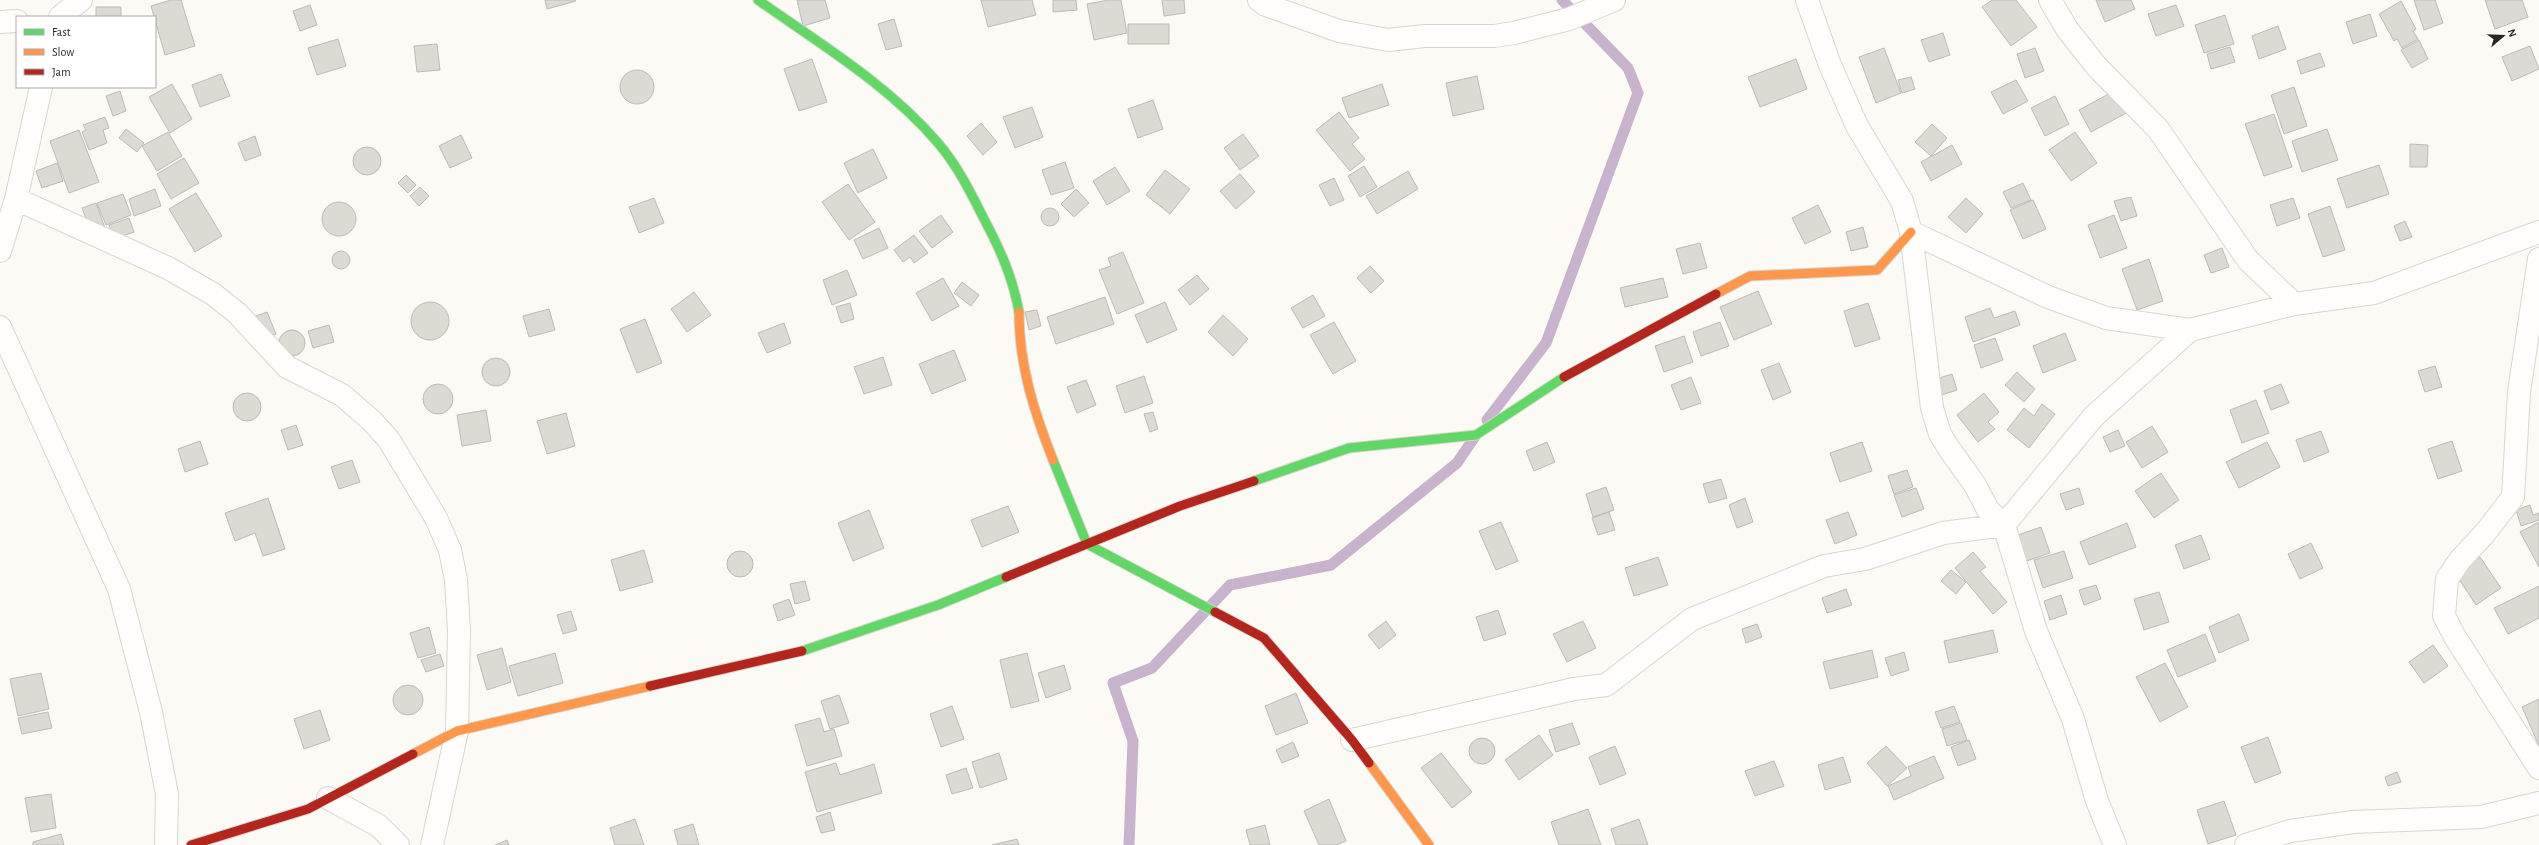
<svg xmlns="http://www.w3.org/2000/svg" width="2539" height="845" font-family="'Alegreya Sans',sans-serif">
  <rect width="100%" height="100%" fill="#fcfaf4"/>
  <g fill="none" stroke-linecap="round" stroke-linejoin="round">
    <!-- stream -->
    <path stroke="#c8b2cd" stroke-width="11" d="M1487,420L1546,343L1638,93L1628,68L1562,0
      M1129,845L1133,741L1113,683L1152,668L1230,585L1331,565L1457,463L1476,435"/>
  </g>
  <!-- building -->
  <path fill="#dddad4" stroke="#bdbbb5" d="M171,0H181L195,46L165,55L151,6Z
    M545,0H575L576,1L547,9Z
    M797,0H825L830,18L803,26Z
    M981,0H1032L1036,15L988,27Z
    M1053,0H1076L1077,10L1053,12Z
    M1109,0H1121L1127,33L1094,40L1087,4Z
    M1162,0H1184L1185,13L1164,16Z
    M1992,0H2016L2037,27L2011,46L1982,7Z
    M2096,0H2131L2135,9L2105,22Z
    M2414,0H2435L2443,23L2424,30Z
    M2485,0H2522L2528,17L2495,29Z
    M2401,1L2416,29L2413,31L2418,39L2402,48L2397,39L2394,41L2379,14Z
    M310,5L317,25L300,31L293,11Z
    M2176,5L2184,26L2156,36L2148,14Z
    M96,7H121V17H96Z
    M2370,14L2377,36L2353,44L2346,22Z
    M2225,15L2234,44L2204,53L2195,25Z
    M894,19L902,46L886,50L878,24Z
    M1128,24H1169V44H1128Z
    M2278,26L2286,49L2259,59L2252,36Z
    M1943,33L1950,55L1929,62L1921,40Z
    M338,39L346,66L317,75L308,48Z
    M2419,40L2428,59L2412,68L2401,50Z
    M437,44L440,70L417,72L414,46Z
    M2530,46L2539,69L2512,81L2502,57Z
    M2230,47L2235,62L2211,69L2207,54Z
    M1884,48L1901,93L1876,103L1859,57Z
    M2035,48L2044,71L2025,78L2017,54Z
    M2320,53L2325,66L2301,74L2297,61Z
    M812,59L827,102L799,111L784,69Z
    M1796,59L1807,89L1760,107L1748,77Z
    M620 87a17 17 0 1 1 34 0a17 17 0 1 1-34 0Z
    M221,74L230,96L200,107L192,85Z
    M1477,76L1484,109L1453,116L1446,83Z
    M1911,77L1915,89L1902,93L1898,80Z
    M2016,80L2028,101L2003,114L1991,92Z
    M172,84L192,119L170,133L149,97Z
    M1382,84L1389,105L1349,118L1342,98Z
    M2294,87L2307,126L2284,134L2271,95Z
    M2116,90L2128,112L2091,132L2079,110Z
    M120,91L126,111L113,116L106,96Z
    M2055,96L2069,124L2045,136L2031,108Z
    M1153,100L1163,129L1138,138L1128,109Z
    M1032,107L1043,137L1015,148L1003,117Z
    M1339,112L1359,138L1352,144L1365,159L1350,171L1316,130Z
    M2274,114L2292,167L2264,176L2245,124Z
    M105,117L109,128L103,130L107,143L89,150L82,132L86,130L83,125Z
    M981,123L997,142L983,155L967,136Z
    M1932,124L1947,138L1931,156L1915,142Z
    M126,129L144,143L137,152L119,138Z
    M2327,129L2338,160L2302,172L2292,141Z
    M79,130L99,182L69,193L50,141Z
    M168,132L182,156L157,171L142,146Z
    M2075,132L2097,163L2071,181L2049,150Z
    M1243,134L1259,156L1240,170L1224,148Z
    M461,135L472,158L450,168L439,146Z
    M255,136L261,155L245,161L238,143Z
    M2410,144L2428,145L2427,167H2410Z
    M1952,145L1962,164L1931,181L1921,162Z
    M353 161a14 14 0 1 1 28 0a14 14 0 1 1-28 0Z
    M873,149L887,178L858,193L844,163Z
    M184,158L199,183L171,199L157,174Z
    M1065,162L1074,188L1051,195L1042,170Z
    M57,163L63,181L42,188L36,171Z
    M2379,165L2389,194L2347,208L2337,179Z
    M1364,166L1377,187L1360,197L1348,176Z
    M1115,167L1130,191L1107,205L1093,181Z
    M1165,170L1190,189L1170,214L1146,195Z
    M1408,171L1418,189L1377,214L1366,196Z
    M1240,174L1255,192L1236,209L1220,191Z
    M406,175L416,185L408,193L398,183Z
    M1334,178L1344,200L1330,206L1319,185Z
    M2023,183L2031,200L2011,208L2003,192Z
    M848,184L875,222L849,240L822,202Z
    M420,187L429,196L419,206L410,196Z
    M155,189L161,206L134,216L129,199Z
    M1076,189L1089,203L1074,217L1061,204Z
    M196,193L222,236L195,252L169,209Z
    M123,194L131,215L106,225L97,203Z
    M2131,197L2137,216L2121,221L2114,201Z
    M654,198L664,223L639,233L629,207Z
    M1966,198L1983,214L1966,233L1948,217Z
    M2293,198L2300,218L2277,226L2270,205Z
    M2033,200L2046,229L2023,239L2010,210Z
    M322 219a17 17 0 1 1 34 0a17 17 0 1 1-34 0Z
    M96,203L105,228L91,232L82,208Z
    M1818,205L1831,232L1805,244L1792,218Z
    M2330,206L2345,250L2323,257L2308,214Z
    M1041 217a9 9 0 1 1 18 0a9 9 0 1 1-18 0Z
    M941,215L953,232L932,248L919,231Z
    M2114,215L2127,248L2100,258L2088,225Z
    M129,218L134,232L114,239L109,225Z
    M2405,221L2412,237L2400,241L2394,226Z
    M1863,227L1868,247L1851,251L1846,232Z
    M879,228L888,248L863,259L854,240Z
    M914,235L928,253L914,263L910,257L903,262L894,250Z
    M1700,243L1707,268L1683,274L1676,249Z
    M2222,248L2229,267L2211,273L2204,255Z
    M332 260a9 9 0 1 1 18 0a9 9 0 1 1-18 0Z
    M1123,252L1144,303L1117,314L1099,270L1111,266L1108,258Z
    M2149,259L2163,301L2137,310L2122,269Z
    M1370,266L1384,281L1371,293L1357,278Z
    M847,270L857,295L832,305L823,280Z
    M1197,275L1209,289L1190,305L1178,290Z
    M943,278L959,306L932,321L916,293Z
    M1663,278L1668,297L1625,307L1620,288Z
    M962,282L979,295L971,306L954,293Z
    M1758,291L1772,324L1734,340L1720,307Z
    M694,292L711,315L687,332L671,309Z
    M1313,295L1325,316L1303,328L1291,308Z
    M1105,297L1114,324L1056,344L1047,317Z
    M1165,302L1177,330L1147,343L1135,315Z
    M411 321a19 19 0 1 1 38 0a19 19 0 1 1-38 0Z
    M850,303L854,319L841,323L836,307Z
    M1868,303L1880,339L1855,347L1844,311Z
    M1990,308L1994,318L2015,311L2020,325L1973,342L1965,317Z
    M549,309L555,330L529,337L523,316Z
    M1037,310L1041,326L1029,330L1025,312Z
    M267,312L276,334L262,339L253,317Z
    M1223,315L1248,339L1233,356L1208,332Z
    M645,319L662,363L637,373L620,329Z
    M1334,322L1356,361L1333,374L1310,335Z
    M1720,322L1729,346L1701,356L1693,332Z
    M784,323L791,343L767,353L758,333Z
    M329,325L334,342L313,348L308,331Z
    M279 343a13 13 0 1 1 26 0a13 13 0 1 1-26 0Z
    M2065,333L2076,360L2043,373L2033,346Z
    M1684,336L1693,362L1664,372L1655,346Z
    M1995,338L2003,360L1981,368L1974,345Z
    M954,350L966,380L932,394L919,364Z
    M883,357L892,385L864,394L854,367Z
    M482 372a14 14 0 1 1 28 0a14 14 0 1 1-28 0Z
    M1779,363L1791,392L1773,400L1761,370Z
    M2435,366L2442,387L2425,392L2418,371Z
    M2017,372L2035,389L2024,402L2005,385Z
    M1952,374L1957,390L1942,395L1936,379Z
    M1144,376L1153,403L1125,413L1116,386Z
    M1691,377L1701,403L1681,410L1671,385Z
    M1086,380L1096,405L1077,413L1067,387Z
    M2281,384L2289,403L2271,410L2264,391Z
    M423 399a15 15 0 1 1 30 0a15 15 0 1 1-30 0Z
    M1984,393L1999,412L1988,422L1995,429L1978,442L1957,415Z
    M233 407a14 14 0 1 1 28 0a14 14 0 1 1-28 0Z
    M2256,400L2269,433L2242,443L2230,410Z
    M2042,404L2055,414L2029,448L2007,430L2024,408L2034,416Z
    M486,410L491,441L462,446L457,415Z
    M1153,412L1158,429L1150,432L1144,414Z
    M566,413L575,446L547,454L537,421Z
    M296,425L303,445L288,450L281,430Z
    M2152,426L2168,452L2142,468L2126,442Z
    M2118,430L2125,446L2110,452L2103,437Z
    M2321,431L2329,452L2304,462L2296,440Z
    M200,441L208,464L185,472L178,449Z
    M2452,441L2462,471L2438,479L2428,449Z
    M1547,442L1555,462L1534,471L1526,451Z
    M1862,442L1872,471L1840,482L1830,453Z
    M2267,442L2280,467L2239,488L2226,462Z
    M352,460L360,482L339,489L331,467Z
    M1907,470L1913,487L1894,494L1888,476Z
    M2161,473L2179,500L2154,518L2135,491Z
    M1721,479L1727,498L1709,503L1703,484Z
    M1606,487L1614,510L1593,517L1586,494Z
    M1916,488L1924,509L1902,517L1894,495Z
    M2079,488L2084,504L2066,510L2060,494Z
    M268,498L285,549L263,556L255,533L235,541L225,513Z
    M1745,498L1753,522L1737,528L1729,505Z
    M2530,505L2533,515L2539,513V520L2521,526L2516,510Z
    M1008,506L1019,532L982,547L971,520Z
    M869,510L884,548L853,561L838,523Z
    M1609,512L1615,530L1598,535L1592,518Z
    M1848,512L1857,535L1835,544L1826,520Z
    M1501,522L1518,561L1496,570L1479,531Z
    M2539,522V567L2520,532Z
    M2127,523L2136,547L2089,565L2080,542Z
    M2041,527L2050,553L2021,563L2012,537Z
    M2201,535L2210,559L2184,569L2175,545Z
    M2311,543L2323,568L2300,579L2288,554Z
    M644,550L653,582L620,591L611,560Z
    M2064,551L2073,578L2043,588L2034,560Z
    M727 564a13 13 0 1 1 26 0a13 13 0 1 1-26 0Z
    M1973,552L1986,567L1980,571L2007,602L1993,614L1955,568Z
    M1658,557L1668,585L1634,596L1625,568Z
    M2480,557L2501,588L2476,605L2455,573Z
    M1951,570L1966,582L1956,594L1941,581Z
    M805,581L810,600L795,604L790,584Z
    M2096,585L2101,599L2084,605L2079,590Z
    M2539,586V618L2508,634L2494,608Z
    M1846,589L1852,605L1827,613L1822,598Z
    M2159,592L2169,622L2144,630L2134,599Z
    M2061,595L2067,614L2050,620L2044,601Z
    M789,599L795,615L778,621L773,605Z
    M1498,610L1506,634L1484,641L1476,617Z
    M571,611L577,630L563,634L557,615Z
    M2239,614L2249,640L2219,653L2209,627Z
    M1386,621L1396,635L1379,649L1368,635Z
    M1583,621L1596,648L1567,662L1553,634Z
    M1757,624L1762,637L1746,643L1742,629Z
    M429,627L436,653L418,658L410,633Z
    M1993,630L1998,652L1949,663L1944,641Z
    M2205,634L2216,661L2178,677L2167,650Z
    M2433,645L2448,666L2424,683L2409,662Z
    M502,648L511,682L487,690L477,655Z
    M1872,650L1878,677L1830,689L1823,662Z
    M1904,652L1909,670L1891,676L1885,658Z
    M555,653L563,683L518,696L509,666Z
    M1027,653L1039,701L1011,708L1000,660Z
    M440,654L444,666L426,672L421,660Z
    M2165,663L2188,707L2160,722L2136,677Z
    M1064,665L1071,689L1046,698L1038,673Z
    M41,673L49,709L18,716L10,679Z
    M393 700a15 15 0 1 1 30 0a15 15 0 1 1-30 0Z
    M1296,693L1308,723L1276,735L1265,706Z
    M839,695L849,723L830,729L821,701Z
    M2539,699V746L2522,707Z
    M952,706L964,739L941,747L930,714Z
    M1954,706L1960,722L1941,728L1935,712Z
    M320,710L330,740L304,749L294,719Z
    M48,712L52,728L22,734L18,718Z
    M820,718L824,732L834,729L842,756L807,766L795,725Z
    M1572,723L1580,744L1556,752L1549,730Z
    M1961,723L1967,740L1947,746L1942,729Z
    M1539,735L1553,755L1519,780L1505,760Z
    M2268,737L2281,773L2255,783L2241,747Z
    M1469 751a13 13 0 1 1 26 0a13 13 0 1 1-26 0Z
    M1969,740L1976,759L1958,766L1951,747Z
    M1293,742L1299,756L1282,763L1276,750Z
    M1615,746L1626,774L1600,785L1589,757Z
    M1886,746L1907,768L1887,786L1867,763Z
    M999,753L1007,779L980,788L972,762Z
    M1441,753L1472,792L1452,808L1421,768Z
    M1934,756L1944,778L1894,800L1888,786L1911,776L1908,767Z
    M1843,757L1851,782L1825,790L1818,765Z
    M1774,761L1784,786L1755,796L1745,771Z
    M836,763L840,775L874,764L882,793L817,812L805,772Z
    M966,768L973,788L952,794L946,775Z
    M2397,772L2401,782L2388,786L2385,777Z
    M51,794L56,828L31,832L25,798Z
    M1329,799L1346,841L1336,845H1319L1304,811Z
    M2224,801L2236,835L2208,844L2197,810Z
    M1588,809L1601,845H1559L1551,822Z
    M830,812L835,830L821,833L816,817Z
    M635,819L644,845H615L610,828Z
    M1639,819L1648,845H1616L1611,829Z
    M693,824L699,845H678L674,830Z
    M1265,825L1270,845H1250L1246,830Z
    M61,834L64,845H33V842Z
    M1017,839L1019,845H992Z
    M507,840L509,845H495Z"/>
  <g fill="none" stroke-linecap="round" stroke-linejoin="round">
    <!-- street casing -->
    <g stroke="#d8d6d0" stroke-width="24">
      <path id="street" d="M1259,0L1266,5L1339,31L1388,40L1425,36H1494L1514,33L1569,19L1614,0
        M1807,0L1830,65L1857,126L1902,201L1911,232L2048,297L2106,318L2190,330L2294,304L2374,293L2539,232
        M2050,0L2067,29L2097,67L2158,129L2248,260L2294,304
        M60,17L81,0
        M0,22L17,21
        M16,199L168,268L213,294L237,313L287,367L342,395L372,421L389,440L436,518L450,550L456,580L459,631L457,731L432,845
        M1911,232L1932,408L1940,434L1950,450L1975,485L1988,510L2004,525L2036,631L2073,719L2097,801L2115,845
        M0,251L16,199L41,87
        M2539,259L2519,392L2513,497L2485,533L2460,560L2447,579L2444,616L2455,637L2539,768
        M0,327L119,589L151,712L167,794L166,845
        M1352,740L1574,689L1606,685L1692,619L1824,566L1865,559L1943,533L2004,525L2094,416L2190,330
        M328,798L379,826L398,845
        M2246,845L2290,831L2353,822L2481,817L2539,803"/>
    </g>
    <!-- fast casing -->
    <g stroke="#d8d6d0" stroke-width="11">
      <path id="fast" d="M758,0C820,44 889,85 938,143C957,165 971,193 984,219C1000,249 1013,278 1019,312
        M1053,460L1087,544L1215,612
        M1254,481L1349,448L1476,435L1564,377
        M802,651L938,605L1006,577"/>
    </g>
    <!-- slow casing -->
    <g stroke="#d8d6d0" stroke-width="11">
      <path id="slow" d="M1716,294L1750,276L1877,270L1911,232
        M1019,312C1019,365 1034,412 1053,460
        M413,754L457,731L650,686
        M1369,763L1429,845"/>
    </g>
    <!-- jam casing -->
    <g stroke="#d8d6d0" stroke-width="11">
      <path id="jam" d="M1564,377L1716,294
        M1006,577L1180,506L1254,481
        M1215,612L1264,638L1352,740L1369,763
        M650,686L802,651
        M191,845L308,809L413,754"/>
    </g>
    <!-- street -->
    <use href="#street" stroke="#fffefd" stroke-width="22"/>
    <!-- fast -->
    <use href="#fast" stroke="#63d668" stroke-width="9"/>
    <!-- slow -->
    <use href="#slow" stroke="#ff974d" stroke-width="9"/>
    <!-- jam -->
    <use href="#jam" stroke="#b3261e" stroke-width="9"/>
  </g>
  <!-- legend -->
  <rect x="16" y="16" width="140" height="72" fill="#ffffff" stroke="#aaa9a7"/>
  <rect x="24" y="29" width="20" height="6" fill="#63d668" stroke="#aaa9a7"/>
  <text x="52" y="36" font-size="12" fill="#2b2822">Fast</text>
  <rect x="24" y="49" width="20" height="6" fill="#ff974d" stroke="#aaa9a7"/>
  <text x="52" y="56" font-size="12" fill="#2b2822">Slow</text>
  <rect x="24" y="69" width="20" height="6" fill="#b3261e" stroke="#aaa9a7"/>
  <text x="52" y="76" font-size="12" fill="#2b2822">Jam</text>
  <!-- north arrow -->
  <g transform="translate(2503 36) rotate(71)" stroke="#ffffff" stroke-width="3" paint-order="stroke">
  <path d="M0-3L7 15L0 10L-7 15Z" fill="#2b2822"/>
  <text y="-6" font-size="11" font-weight="bold" text-anchor="middle" fill="#2b2822">N</text>
  </g>
</svg>
